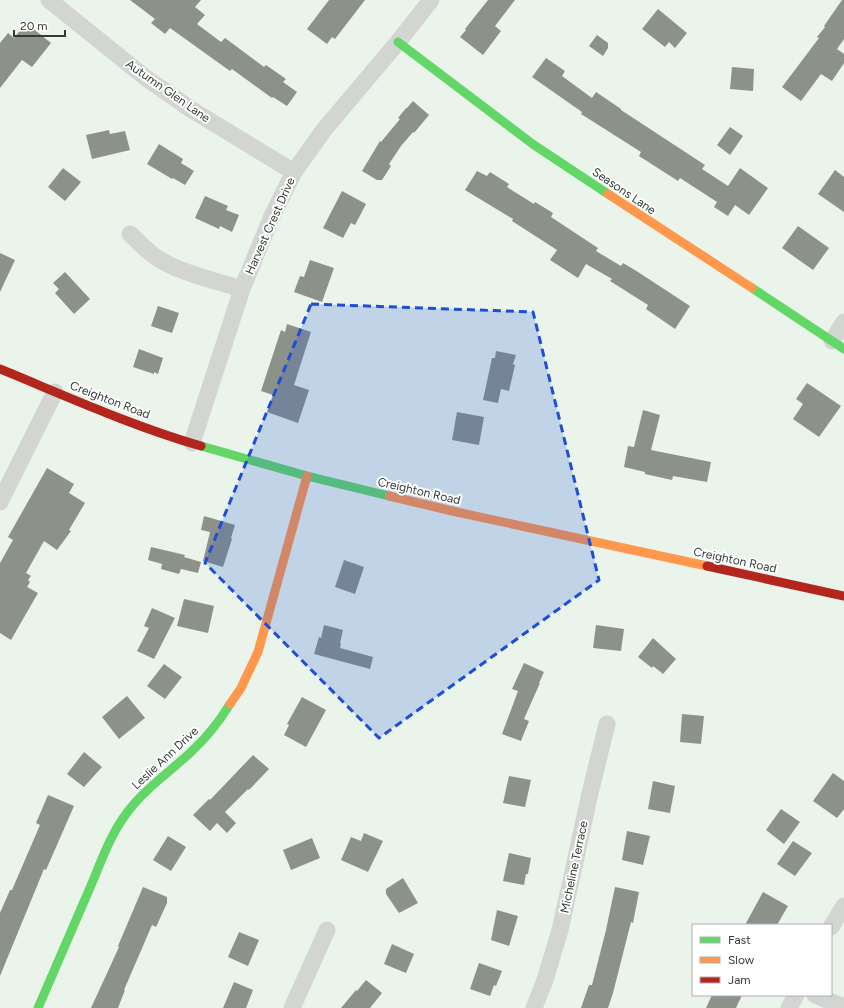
<svg xmlns="http://www.w3.org/2000/svg" width="844" height="1008" font-family="Figtree,sans-serif">
  <rect width="100%" height="100%" fill="#eaf4ea"/>
  <!-- building -->
  <path fill="#8c928a" d="M130,0H201L195,7L205,15L197,24L221,42L225,38L264,67L266,65L286,79L283,82L297,92L287,106L273,97L272,98L232,69L230,71L170,28L165,34L151,23L155,19Z
    M329,0H365L335,39L332,37L327,44L307,29Z
    M488,0H515L495,26L501,31L483,55L460,37L466,30L465,29Z
    M842,0H844V39L837,49L844,54V63L832,81L821,74L801,101L782,87L819,38L817,37L825,27L824,26Z
    M658,9L687,33L675,48L669,42L665,47L642,29Z
    M26,23L51,43L32,67L22,60L0,88V43L8,33L14,38Z
    M597,35L608,43V48L603,56L589,46Z
    M546,58L565,71L562,76L592,98L596,92L621,109V110L705,165L702,169L728,186L740,168L768,188L749,215L735,205L728,216L714,207L717,202L680,178L678,181L639,156L641,152L581,114L582,112L532,77Z
    M732,67L754,69L753,91L730,89Z
    M413,101L429,115L414,133L413,132L401,146L389,164L391,166L382,180H377L362,171L380,141L381,142L400,119L398,118L406,108H407Z
    M730,127L743,136L730,155L717,145Z
    M109,130L110,134L125,131L130,150L92,159L86,135Z
    M159,144L183,159L181,163L194,171L185,185L173,178L172,179L147,164Z
    M63,168L81,182L65,201L48,187Z
    M835,170L844,177V212L818,194Z
    M477,171L487,176L490,172L509,184L507,187L534,204L535,202L553,213L551,217L598,248L596,251L621,266L623,263L638,272L690,306L675,329L646,309L648,305L610,281L612,279L586,264L578,278L550,260L557,250L512,221L513,219L465,190Z
    M342,191L366,204L355,225L351,223L343,238L323,228Z
    M205,196L228,206L226,210L239,215L232,232L220,226L219,229L195,218Z
    M798,226L829,248L813,270L782,248Z
    M0,253L15,260L0,292Z
    M310,260L334,268L322,302L294,292L300,276L304,277Z
    M65,272L90,299L74,314L55,293L59,289L53,283Z
    M158,306L179,313L172,333L151,326Z
    M287,324L311,332L294,385L309,390L298,423L267,412L273,395L261,391L281,330L285,332Z
    M139,349L163,358L158,374L154,372V374L133,367Z
    M496,351L516,355L513,364L515,365L509,391L501,389L498,403L483,400L492,358H495Z
    M807,383L841,406L819,437L793,419L803,404L796,399Z
    M643,410L660,415L651,450L711,462L707,482L673,476L672,480L645,474V472L624,467L628,446L634,447Z
    M457,412L484,417L479,445L452,440Z
    M47,468L74,484L69,493L85,503L69,530L71,531L57,550L44,541L26,573L31,576L28,580L30,582L27,587L38,593L11,640L0,633V563L13,540L8,537Z
    M204,516L235,525L231,538L232,539L223,567L203,561L210,532L201,530Z
    M151,547L185,555L184,557L201,562L198,573L181,569L179,574L161,569L162,564L148,560Z
    M344,560L364,567L355,594L335,587Z
    M184,599L214,606L208,633L177,626Z
    M152,608L175,618L154,659L137,651L149,628L144,626Z
    M324,625L343,630L340,643H341L340,648L373,657L370,669L314,654L319,637L321,638Z
    M596,625L624,629L621,651L593,648Z
    M653,638L676,659L663,674L653,666L652,668L638,657Z
    M524,663L544,672L539,683H540L524,719L529,721L521,741L502,734L518,691L512,689Z
    M164,664L182,677L165,699L147,686Z
    M127,696L145,718L119,739L102,717Z
    M302,697L326,710L306,747L284,735L289,725L287,724Z
    M682,714L704,716L701,744L680,742Z
    M84,752L102,767L84,787L67,774Z
    M253,755L269,769L249,790L248,789L225,812L236,823L227,833L217,823L210,831L193,815L209,799L210,800Z
    M833,773L844,781V809L837,818L813,801Z
    M509,776L531,780L525,807L503,803Z
    M653,781L675,786L670,813L648,809Z
    M48,795L74,806L46,870L44,869L0,976V913L10,890H12L40,825L36,823Z
    M781,809L800,822L784,844L766,830Z
    M627,831L650,836L643,865L622,860Z
    M364,833L383,841L368,872L341,860L351,837L361,841Z
    M168,836L186,847L171,871L153,860Z
    M312,838L320,858L291,870L283,850Z
    M793,841L812,853L795,876L777,864Z
    M509,853L531,858L528,874H526L524,885L503,881Z
    M403,878L418,903L399,913L386,894V889Z
    M143,887L167,897V903L156,927L152,925L124,990H125L118,1008H91L119,947L118,946Z
    M615,887L639,892L633,923L631,922L613,993L608,1008H581L589,985H592L606,930Z
    M763,892L788,906L777,925H745Z
    M497,910L518,916L509,946L491,940Z
    M239,932L259,940L248,966L228,957Z
    M392,944L414,954L406,973L384,964Z
    M479,963L502,971L496,986L494,985L490,996L470,989Z
    M366,980L382,993L370,1008H341L356,990L357,991Z
    M234,982L253,990L246,1008H223Z
    M712,995H742L736,1008H706Z"/>
  <g fill="none" stroke-linecap="round" stroke-linejoin="round">
    <!-- street -->
    <path stroke="#d2d5d2" stroke-width="17" d="M49,0L146,78L192,110L294,172
      M130,234C138,241 145,249 153,255C175,272 216,281 242,289
      M832,341L844,322
      M192,443L242,289L272,216L294,172L323,131L398,42L431,0
      M0,502L55,392
      M831,927L844,906
      M815,995L844,1007
      M292,1008L327,930
      M534,1008L545,980L560,930L572,876L590,793L607,724
      M789,1008L796,995"/>
    <!-- fast -->
    <path stroke="#63d668" stroke-width="9" d="M398,42L534,145L608,194
      M752,288L844,349
      M201,446L307,476L389,496
      M38,1008C55,969 72,930 89,890C100,865 109,837 126,814C144,789 170,772 192,751C207,737 219,722 230,704"/>
    <!-- slow -->
    <path stroke="#ff974d" stroke-width="9" d="M608,194L752,288
      M389,496L452,511L707,566
      M230,704L241,688L258,652L307,476"/>
    <!-- jam -->
    <path stroke="#b3261e" stroke-width="9" d="M0,369C66,396 132,426 201,446
      M707,566L844,596"/>
  </g>
  <!-- marked area -->
  <path fill="#1d4ed8" fill-opacity="0.2" stroke="#1d4ed8" stroke-width="3" stroke-dasharray="8 5" stroke-linejoin="round" d="M311,304L533,312L599,580L379,738L205,563Z"/>
  <g text-anchor="middle" stroke-width="4" stroke-linejoin="round" paint-order="stroke">
    <!-- street labels -->
    <g font-size="12" fill="#343a34" stroke="#fff">
      <text transform="translate(168 91) rotate(35)" y="4">Autumn Glen Lane</text>
      <text transform="translate(624 191) rotate(34)" y="4">Seasons Lane</text>
      <text transform="translate(270 226) rotate(-66)" y="4">Harvest Crest Drive</text>
      <text transform="translate(110 400) rotate(21)" y="4">Creighton Road</text>
      <text transform="translate(419 491) rotate(13)" y="4">Creighton Road</text>
      <text transform="translate(735 560) rotate(12)" y="4">Creighton Road</text>
      <text transform="translate(165 758) rotate(-43)" y="4">Leslie Ann Drive</text>
      <text transform="translate(574 867) rotate(-78)" y="4">Micheline Terrace</text>
    </g>
  </g>
  <!-- legend -->
  <rect x="692" y="924" width="140" height="72" fill="#ffffff" stroke="#aeb0ae"/>
  <rect x="700" y="937" width="20" height="6" fill="#63d668" stroke="#aeb0ae"/>
  <text x="728" y="944" font-size="12" fill="#343a34">Fast</text>
  <rect x="700" y="957" width="20" height="6" fill="#ff974d" stroke="#aeb0ae"/>
  <text x="728" y="964" font-size="12" fill="#343a34">Slow</text>
  <rect x="700" y="977" width="20" height="6" fill="#b3261e" stroke="#aeb0ae"/>
  <text x="728" y="984" font-size="12" fill="#343a34">Jam</text>
  <!-- scale -->
  <path d="M14 30v6h51v-6" fill="none" stroke="#343a34" stroke-width="2"/>
  <text x="20" y="30" font-size="12" fill="#343a34" stroke="#ffffff" stroke-width="3" paint-order="stroke">20 m</text>
</svg>
